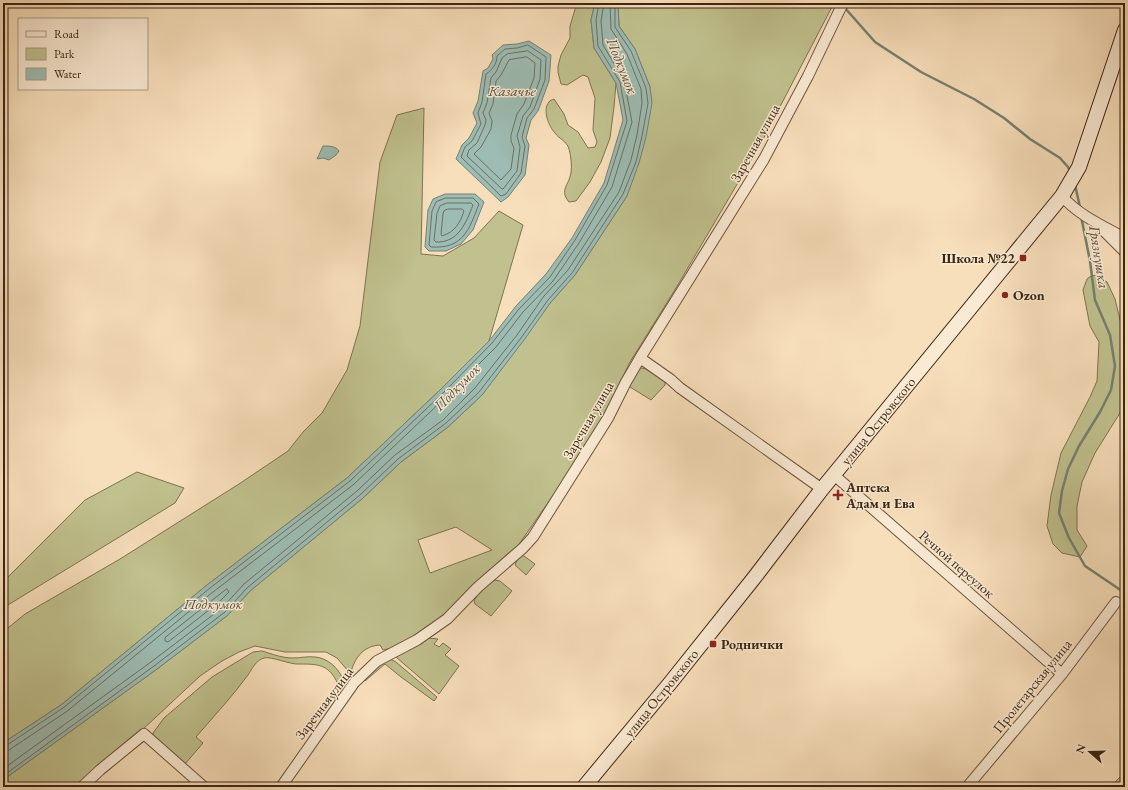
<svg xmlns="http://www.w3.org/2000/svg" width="1128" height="790" font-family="'EB Garamond',serif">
  <rect width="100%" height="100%" fill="#f8dfbb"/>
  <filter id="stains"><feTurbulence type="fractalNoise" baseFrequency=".005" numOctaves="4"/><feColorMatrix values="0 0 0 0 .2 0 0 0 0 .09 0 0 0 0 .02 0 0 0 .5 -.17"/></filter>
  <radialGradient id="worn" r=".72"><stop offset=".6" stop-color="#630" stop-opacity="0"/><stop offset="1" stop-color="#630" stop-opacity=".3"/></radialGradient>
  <!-- green -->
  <path fill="#c0c18e" stroke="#7e7350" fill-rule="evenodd" d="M577,3H595L591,20L594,48L616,83L614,107L610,138L601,162L590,182L576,201L569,202C559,190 569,185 571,173C572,166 571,156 569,149C567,141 559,139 555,133C549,127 542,110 549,102C550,100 552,100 554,99L564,114L568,125L578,132L588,148L595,147L597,142L593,130L595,98L588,77L583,75L567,85L561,84L558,72V66L561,55L570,38V26Z
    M618,3H834L759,147L676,288L630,362L603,417L582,454L515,550L505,561L489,571L476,582L441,620L396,647L383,650L380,645C364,646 355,657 351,672H349L337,658L326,652H285L255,646L239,652L222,661L200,676L141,731L75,787H3V780L157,669L228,615L250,591L363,498L401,462L448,427L482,395L551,302L575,275L627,196L650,87L635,49L619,26ZM456,527L492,550L430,573L418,540Z
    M424,108L421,254L443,256L474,238L499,211L523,225L489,341L439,391L347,478L207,585L61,705L3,743V632L25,614L120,559L239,484L288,451L303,432L322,413L347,370L360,326L380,162L397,115Z
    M1097,275L1107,282L1115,299L1125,340V396L1120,413L1095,453L1082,482L1077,506V530L1087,546L1080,557L1062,553L1053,544L1047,526L1051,495L1061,453L1090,397L1097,381L1099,342L1090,326L1083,290L1087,279L1091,276Z
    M641,368L646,369L665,381V385L651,400L630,387L628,384L638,369Z
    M137,472L184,488L175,503L3,608V582L85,500Z
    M522,555L524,556L535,564L526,575L515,565L517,560Z
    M495,580L500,581L512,591L491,616L475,604L474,601C478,593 486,585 495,580Z
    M429,638L438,639L434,644L439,647L443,643L451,649L445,655L459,666L439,694L397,658L396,656L423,640Z
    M262,651C272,654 282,658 293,658C300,658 308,656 315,657C328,658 338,668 343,679C346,687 342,693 335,698L330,697L338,684C329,665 320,664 300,664C290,665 272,656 264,658C256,660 252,669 248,675C232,697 213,717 196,737L203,743L185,764L154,739L153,733L164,718L212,677L253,652Z
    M388,658L396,662L437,697L434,701L401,677L385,664L365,681L367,675Z
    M1125,772V787H1111V786Z"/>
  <!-- water -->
  <path fill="#9dbcb3" stroke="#768073" d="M595,3H618L619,26L635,49L650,87L652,103L646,137L639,163L627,196L575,275L551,302L524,340L482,395L448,427L401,462L363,498L250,591L228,615L157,669L3,780V743L61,705L207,585L347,478L439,391L489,341L516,306L546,274L572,238L604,183L623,120L616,83L594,48L591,20Z
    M529,41L551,55L549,81L538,111L531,120L526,138L529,145L525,175L508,197L501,202L456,159L462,145L469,138L477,123L473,113L478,101L483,71L488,68L493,59L492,55L503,45L517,44Z
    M323,146C329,146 336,146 339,151L336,155L329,160L323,158L317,159Z
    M445,194H475L484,202L473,230L461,244L446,251H429L425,247L428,210L433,199Z"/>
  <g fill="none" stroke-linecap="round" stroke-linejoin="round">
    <!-- shore -->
    <path stroke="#6c7062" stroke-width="1" d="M528,45L546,57L545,80L534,109L527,118L522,137L525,146L521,173L506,194L501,196L461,157L465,147L472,141L481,124L478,113L482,102L486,74C492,70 497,64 497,56L505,49L517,48Z
      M528,51L541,60L540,79L530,107L523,116L517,136L520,147L517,171L503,189H502L467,156L469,150L477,143L485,125L486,120L483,113L487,103L491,78L496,72L502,58L507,54Z
      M527,57L535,63L534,78L524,104L517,114L511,135V141L514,148L511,169L501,180L474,154L481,147L491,129L492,121L489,113L493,104L496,81L501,75L509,60Z
      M446,198H473L479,204C469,230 463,249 431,247L429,245L432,211L436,202Z
      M447,203H471L473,205C466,223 458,243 436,242L434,240L437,213L440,206Z
      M448,209H462L464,211C460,223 455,232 442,236L441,234L443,214L444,211Z
      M227,589L229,592L218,603L168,642L165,641V638Z
      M3,746L7,745L63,708L210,588L350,481L442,394L492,343L519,309L550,277L575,240L607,185L627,121L620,82L598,46L596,20L599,3
      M3,751L9,750L66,712L213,592L353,485L446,397L496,347L523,312L553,281L579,243L612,187L632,122L624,80L603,45L601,21L604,3
      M3,769L151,662L222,608L244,584L357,491L395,455L443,420L475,388L517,335L544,296L568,270L619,192L631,160L637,135L642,103L641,89L627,54L611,29L610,3
      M3,776L154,666L225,612L247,588L360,495L398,459L446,423L479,392L521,338L548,300L572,273L623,194L636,162L642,136L648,103L646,88L631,51L615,27V3"/>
    <!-- stream -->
    <path stroke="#768073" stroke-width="2.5" d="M845,8L875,42L921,72L974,99L1004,118L1030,139L1060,158L1068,167L1070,171
      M1075,185L1080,207
      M1081,216L1090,261L1095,300L1110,335L1115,366L1111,390L1100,412L1079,446L1068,469L1062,491L1059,513L1069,538L1085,566L1125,593"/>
    <!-- street casing -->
    <g stroke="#6b543c" stroke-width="12">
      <path id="street" d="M1062,196C1078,215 1103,226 1125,238
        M1103,230L1125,252
        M640,358L670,379L680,388L822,489
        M834,475L1062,674
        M82,787L100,770L144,734L204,787
        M281,787L354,683L377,661L417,640L447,619L478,587L523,548L533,537L608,418L626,382L640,358L764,159L808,76L843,3
        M967,787L1062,674L1116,602"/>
    </g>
    <!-- secondary casing -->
    <g stroke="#3c2512" stroke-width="16">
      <path id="secondary" d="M584,787L671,682L754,578L822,489L1062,196L1079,167L1125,30"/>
    </g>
    <!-- street -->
    <use href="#street" stroke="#faead3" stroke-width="10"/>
    <!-- secondary -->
    <use href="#secondary" stroke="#faead3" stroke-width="14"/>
  </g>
  <!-- markers -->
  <g fill="#8f2418" stroke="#faead3" stroke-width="1.5">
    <rect x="1019" y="254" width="8" height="8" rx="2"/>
    <circle cx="1005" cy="295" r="4"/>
    <path d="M836 489h4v4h4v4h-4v4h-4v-4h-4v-4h4z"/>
    <rect x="709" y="640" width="8" height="8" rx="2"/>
  </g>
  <g text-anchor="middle" stroke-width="3" stroke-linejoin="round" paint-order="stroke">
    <!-- street labels -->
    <g font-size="14" fill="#3c2512" stroke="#faead3">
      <text transform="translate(755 143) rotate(-61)" y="5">Заречная улица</text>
      <text transform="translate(588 420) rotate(-60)" y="5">Заречная улица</text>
      <text transform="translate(878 421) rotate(-51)" y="5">улица Островского</text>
      <text transform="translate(957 564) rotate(41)" y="5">Речной переулок</text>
      <text transform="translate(1032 686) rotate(-51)" y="5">Пролетарская улица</text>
      <text transform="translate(661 693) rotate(-51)" y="5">улица Островского</text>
      <text transform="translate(324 703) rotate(-53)" y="5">Заречная улица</text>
    </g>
    <!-- poi labels -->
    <g font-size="14" font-weight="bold" fill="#3c2512" stroke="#faead3" text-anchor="start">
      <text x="1015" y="263" text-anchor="end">Школа №22</text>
      <text x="1013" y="300">Ozon</text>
      <text x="846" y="492">Аптека<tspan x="846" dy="16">Адам и Ева</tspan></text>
      <text x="721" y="649">Роднички</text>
    </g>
    <!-- water labels -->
    <g font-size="15" font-style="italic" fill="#595242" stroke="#faead3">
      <text transform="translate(622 66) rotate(68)" y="5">Подкумок</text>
      <text x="512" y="96">Казачье</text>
      <text transform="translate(1099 257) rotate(81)" y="5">Грязнушка</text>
      <text transform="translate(457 387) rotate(-46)" y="5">Подкумок</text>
      <text x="213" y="609">Подкумок</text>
    </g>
  </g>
  <!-- margin -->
  <rect width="1128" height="790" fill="none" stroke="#f8dfbb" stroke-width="16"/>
  <rect x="4" y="4" width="1120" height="782" fill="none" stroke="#3c2512" stroke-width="2"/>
  <rect x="8" y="8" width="1112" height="774" fill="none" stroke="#3c2512"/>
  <!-- legend -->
  <rect x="18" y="18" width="130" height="72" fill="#faead3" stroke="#ae9b86"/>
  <rect x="26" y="31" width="20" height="6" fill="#faead3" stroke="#ae9b86"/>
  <text x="54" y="38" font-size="12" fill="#3c2512">Road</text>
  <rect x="26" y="48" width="20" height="12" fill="#c0c18e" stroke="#ae9b86"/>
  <text x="54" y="58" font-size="12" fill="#3c2512">Park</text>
  <rect x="26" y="68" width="20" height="12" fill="#9dbcb3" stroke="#ae9b86"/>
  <text x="54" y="78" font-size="12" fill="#3c2512">Water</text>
  <!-- north arrow -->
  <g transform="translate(1090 752) rotate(290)" stroke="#faead3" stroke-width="3" paint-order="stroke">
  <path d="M0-3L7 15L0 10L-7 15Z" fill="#3c2512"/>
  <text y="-6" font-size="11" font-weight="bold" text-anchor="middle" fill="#3c2512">N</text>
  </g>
  <rect width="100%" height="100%" filter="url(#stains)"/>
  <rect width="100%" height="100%" fill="url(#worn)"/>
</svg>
